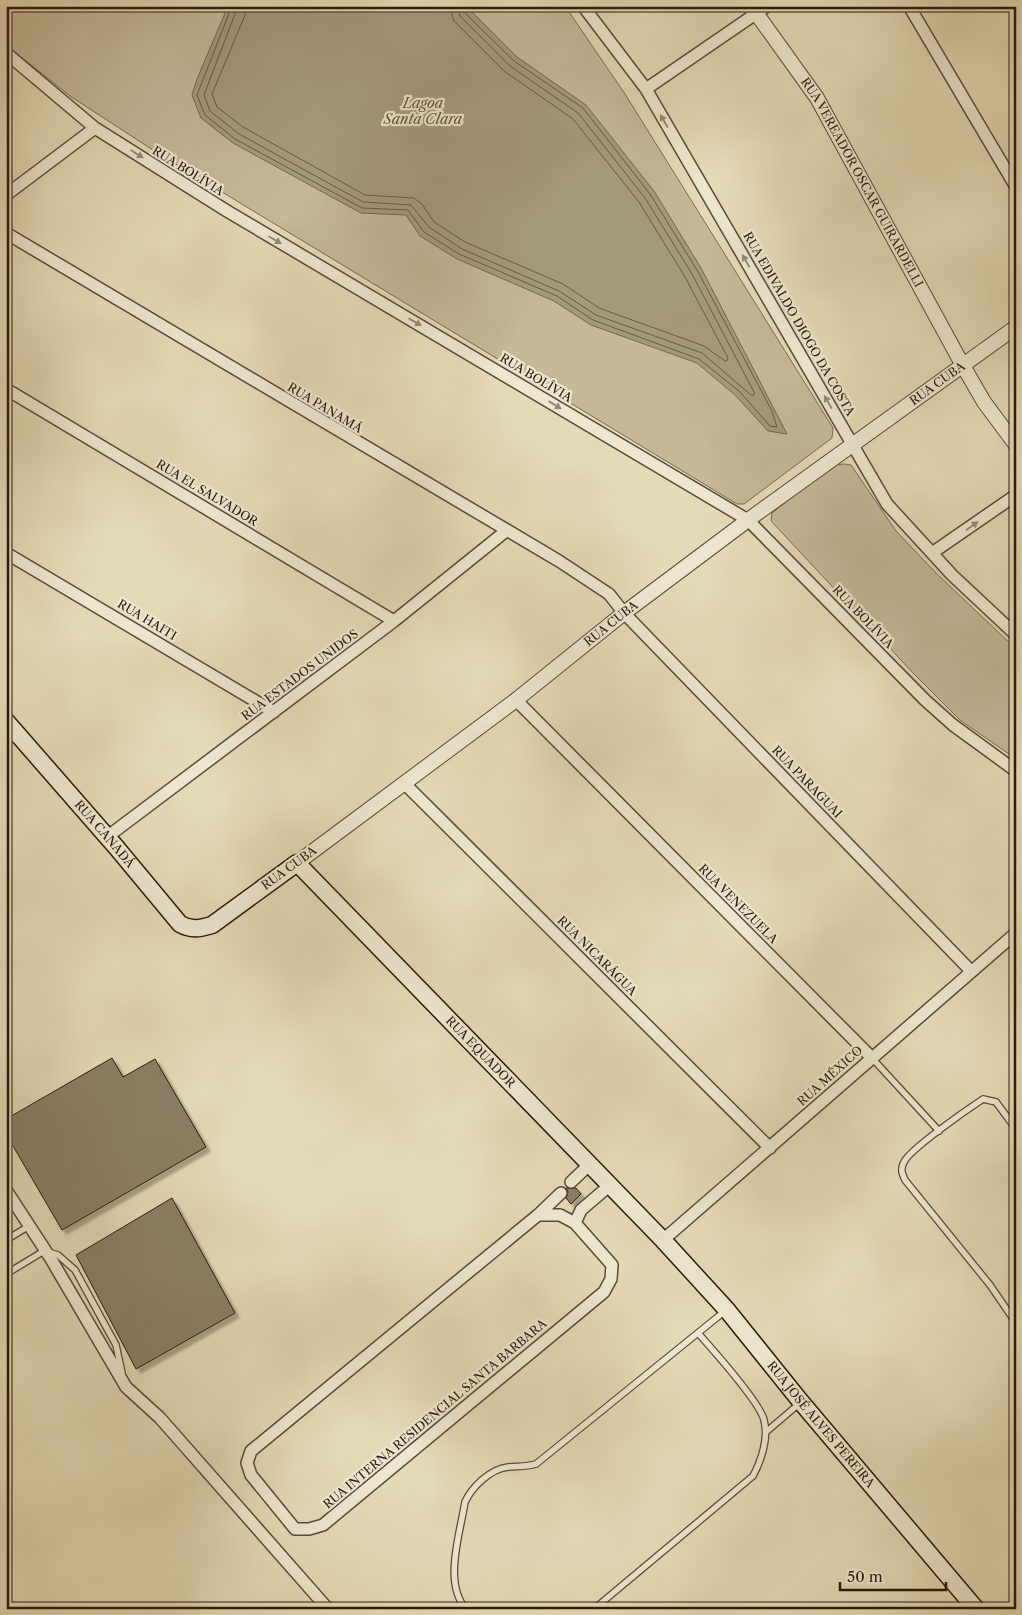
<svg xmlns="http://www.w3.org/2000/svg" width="1022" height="1615" font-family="'Libre Caslon Text',serif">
  <defs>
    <filter id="shadow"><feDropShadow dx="4.5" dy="4.5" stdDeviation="1" flood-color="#0004"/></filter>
  </defs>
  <rect width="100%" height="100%" fill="#e5dab6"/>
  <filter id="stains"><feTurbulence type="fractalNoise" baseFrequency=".004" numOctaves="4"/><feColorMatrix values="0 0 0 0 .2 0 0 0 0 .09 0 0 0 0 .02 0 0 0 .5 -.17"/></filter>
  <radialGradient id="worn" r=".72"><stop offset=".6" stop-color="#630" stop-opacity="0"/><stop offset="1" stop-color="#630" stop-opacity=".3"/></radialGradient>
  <!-- green -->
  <path fill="#c5b999" stroke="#786a53" d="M6,6H565L625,94L833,428L832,438L744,504H737L156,152L70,96L6,45Z
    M845,464L851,465L896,531L937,574L1016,649V759L960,720L914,674L771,521L772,513L832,465Z"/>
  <!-- water -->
  <path fill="#a5997d" stroke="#746650" d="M228,6H466L517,57L586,105L654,191L701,268L787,434L768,431L735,395L697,363L591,325L554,301L457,259L420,236L406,215L361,213L233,143L201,118L192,95L197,79Z"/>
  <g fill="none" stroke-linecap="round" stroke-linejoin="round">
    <!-- shore -->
    <path stroke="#685a45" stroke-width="1" d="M232,6L197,95L205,115L235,139L362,208L408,210L424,232L459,254L557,296L593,320L699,359L739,391L770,426L777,427L772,411L697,270L650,194L583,108L514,61L464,12L463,6
      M238,6L204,95L210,111L239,134L363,202L411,205L429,227L462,249L559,291L596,315L702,353L751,395H754V392L692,274L645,198L578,113L510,66L460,16L457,6
      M246,6L245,15L212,94L217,107L243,127L365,195L414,198L422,204L434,222L465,242L563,284L599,308L704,346L725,361H727L728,358L685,277L639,202L573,119L504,71L454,21L449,6"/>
  </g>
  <!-- building -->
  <path fill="#8b7e65" stroke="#2a1a0d" filter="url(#shadow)" d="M112,1058L123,1077L155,1059L206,1147L62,1230L6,1134V1119Z
    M566,1188H576L581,1194L571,1204L566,1198L568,1192Z
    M172,1198L235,1313L136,1369L76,1255Z"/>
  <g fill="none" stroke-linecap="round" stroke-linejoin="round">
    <!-- service casing -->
    <g stroke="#594a37" stroke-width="8">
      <path id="service" d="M871,1057L939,1131
        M1016,1129L996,1102L983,1099C968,1109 910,1149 904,1162C900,1169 902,1173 905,1180L990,1285L1016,1323
        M6,1240L29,1226
        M6,1274L44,1251L58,1255L75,1270L116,1345L122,1373
        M766,1432L800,1403
        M466,1609C443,1583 460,1534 465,1502C472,1487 490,1469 508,1467C518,1466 526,1467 536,1464L725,1311
        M594,1609L753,1476C761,1461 769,1438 764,1420C760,1402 713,1350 698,1333"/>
    </g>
    <!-- minor casing -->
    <g stroke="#594a37" stroke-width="14">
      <path id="minor" d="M583,6L646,89L887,504L952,575L1016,635
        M909,6L1016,187
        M6,53L95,128L227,211L748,520L925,700L953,725L1016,771
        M646,89L767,6
        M6,195L95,128
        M6,233L559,561L609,594L624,613L971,971
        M6,389L394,621
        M6,553L274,712
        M932,553L1016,495
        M516,700L871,1057
        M405,784L770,1148
        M107,837L394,621L506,531
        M571,1182L589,1165
        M6,1190L51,1259L126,1387L160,1418L328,1609
        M538,1215H560L575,1223L612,1265L611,1279L604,1292L323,1525L309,1529H295L251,1475L247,1463L251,1451Z
        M538,1215L561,1193
        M575,1223L581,1210L609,1186
        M663,1240L1016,933"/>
    </g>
    <!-- tertiary casing -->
    <g stroke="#594a37" stroke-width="16">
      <g id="tertiary">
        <path id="s1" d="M751,6L817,98L962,364L984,402L1016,445"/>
        <path id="s2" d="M297,863L516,700L624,613L748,520L1016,327"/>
      </g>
    </g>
    <!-- secondary casing -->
    <g stroke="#2a1a0d" stroke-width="19">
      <g id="secondary">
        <path id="s3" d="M6,721L116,847L180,924C191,930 199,929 212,925L297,863L663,1240L727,1310L801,1402L976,1609"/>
      </g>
    </g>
    <!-- service -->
    <use href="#service" stroke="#eee7d0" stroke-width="5.5"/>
    <!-- minor -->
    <use href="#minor" stroke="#eee7d0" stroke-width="11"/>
    <!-- tertiary -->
    <use href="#tertiary" stroke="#eee7d0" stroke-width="14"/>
    <!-- secondary -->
    <use href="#secondary" stroke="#eee7d0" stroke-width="16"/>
  </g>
  <!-- one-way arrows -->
  <defs><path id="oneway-solid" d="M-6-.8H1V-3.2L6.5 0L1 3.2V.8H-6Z" transform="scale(1.25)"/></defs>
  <g fill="#968b78">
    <use href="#oneway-solid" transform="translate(664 121) rotate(-120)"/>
    <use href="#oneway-solid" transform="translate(137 154) rotate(32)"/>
    <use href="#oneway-solid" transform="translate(275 240) rotate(30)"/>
    <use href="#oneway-solid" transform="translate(746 261) rotate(-120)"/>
    <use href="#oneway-solid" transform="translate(415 322) rotate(30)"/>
    <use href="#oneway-solid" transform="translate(828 402) rotate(-120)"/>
    <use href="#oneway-solid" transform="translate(555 405) rotate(31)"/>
    <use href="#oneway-solid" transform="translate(972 526) rotate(-35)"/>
  </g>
  <g text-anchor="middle" stroke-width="4.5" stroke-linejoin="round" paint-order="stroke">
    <!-- street labels -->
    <g font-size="12" fill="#2a1a0d" stroke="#eee7d0">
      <text transform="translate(188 171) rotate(32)" y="4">RUA BOLÍVIA</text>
      <text dy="4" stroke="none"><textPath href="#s1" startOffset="209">RUA VEREADOR OSCAR GUIRARDELLI</textPath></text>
      <text transform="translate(799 324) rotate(60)" y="4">RUA EDIVALDO DIOGO DA COSTA</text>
      <text transform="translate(536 378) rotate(31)" y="4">RUA BOLÍVIA</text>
      <text dy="4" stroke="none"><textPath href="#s2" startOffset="800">RUA CUBA</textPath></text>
      <text transform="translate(325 408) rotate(31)" y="4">RUA PANAMÁ</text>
      <text transform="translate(207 493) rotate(31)" y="4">RUA EL SALVADOR</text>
      <text transform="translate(863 617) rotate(46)" y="4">RUA BOLÍVIA</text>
      <text transform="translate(147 620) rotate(31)" y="4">RUA HAITI</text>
      <text dy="4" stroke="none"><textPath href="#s2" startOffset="395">RUA CUBA</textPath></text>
      <text transform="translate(300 675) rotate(-37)" y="4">RUA ESTADOS UNIDOS</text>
      <text transform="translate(807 782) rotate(46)" y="4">RUA PARAGUAI</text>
      <text dy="4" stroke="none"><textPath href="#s3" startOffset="150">RUA CANADÁ</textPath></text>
      <text transform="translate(289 868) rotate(-36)" y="4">RUA CUBA</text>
      <text transform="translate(738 904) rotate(45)" y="4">RUA VENEZUELA</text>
      <text transform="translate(597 956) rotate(45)" y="4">RUA NICARÁGUA</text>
      <text dy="4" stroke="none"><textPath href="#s3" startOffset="669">RUA EQUADOR</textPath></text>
      <text transform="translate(830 1076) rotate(-42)" y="4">RUA MÉXICO</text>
      <text transform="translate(435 1414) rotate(-40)" y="4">RUA INTERNA RESIDENCIAL SANTA BARBARA</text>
      <text dy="4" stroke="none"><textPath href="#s3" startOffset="1174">RUA JOSÉ ALVES PEREIRA</textPath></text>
    </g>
    <!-- water labels -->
    <g font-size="14" font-style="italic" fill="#5b4d3a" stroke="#eee7d0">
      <text x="423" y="108">Lagoa<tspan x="423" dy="16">Santa Clara</tspan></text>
    </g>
  </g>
  <!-- margin -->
  <rect width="1022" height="1615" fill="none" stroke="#e5dab6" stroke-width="25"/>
  <rect x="8" y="8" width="1007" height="1600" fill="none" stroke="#2a1a0d" stroke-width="2.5"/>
  <rect x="12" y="12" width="997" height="1590" fill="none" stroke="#2a1a0d"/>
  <!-- scale -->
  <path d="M840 1582v8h106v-8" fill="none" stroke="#2a1a0d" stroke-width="2.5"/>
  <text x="847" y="1582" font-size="15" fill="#2a1a0d" stroke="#eee7d0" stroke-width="4" paint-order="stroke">50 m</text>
  <rect width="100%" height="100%" filter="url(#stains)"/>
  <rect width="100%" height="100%" fill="url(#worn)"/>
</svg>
